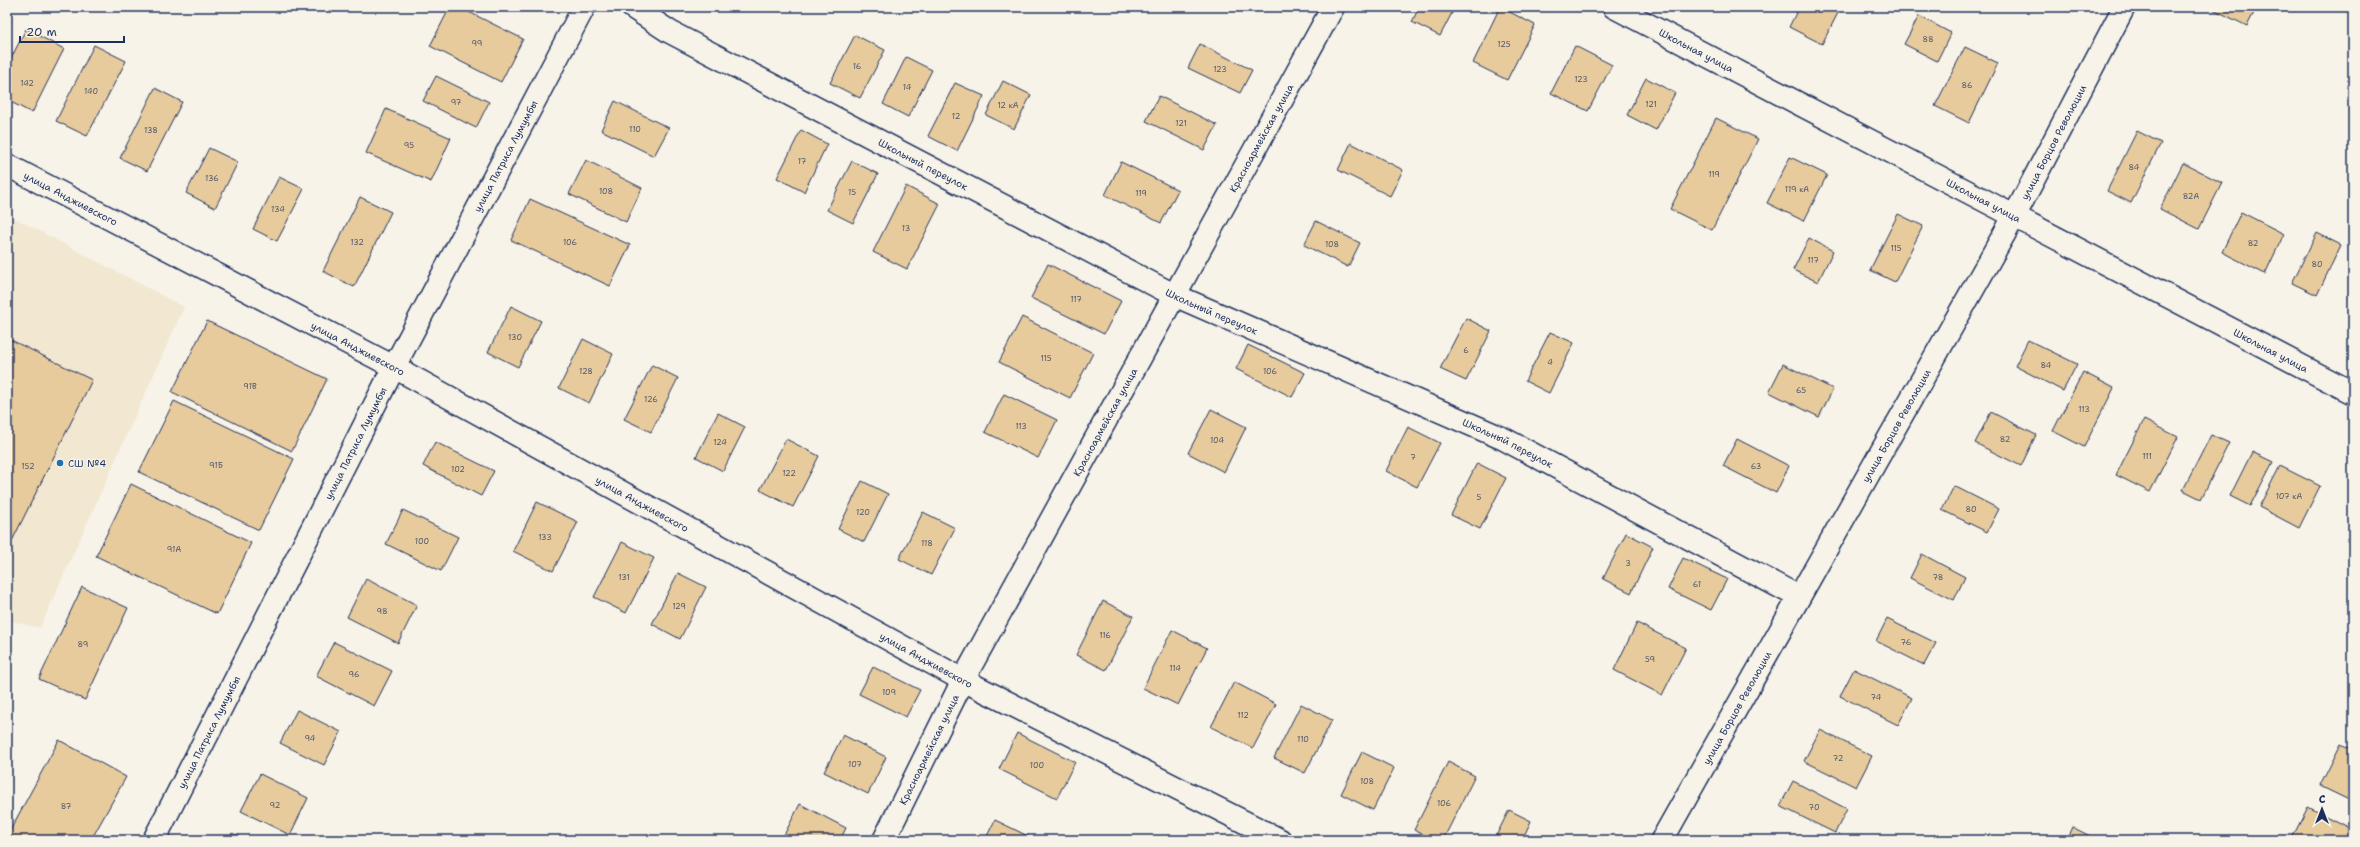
<svg xmlns="http://www.w3.org/2000/svg" width="2360" height="847" font-family="'Shantell Sans',sans-serif">
  <rect width="100%" height="100%" fill="#f7f3e8"/>
  <filter id="ink" filterUnits="userSpaceOnUse"><feTurbulence type="fractalNoise" baseFrequency=".025" numOctaves="2"/><feDisplacementMap in="SourceGraphic" scale="8" xChannelSelector="R" yChannelSelector="G"/><feConvolveMatrix kernelMatrix="1 2 1 2 8 2 1 2 1" color-interpolation-filters="sRGB"/></filter>
  <g filter="url(#ink)">
    <!-- built -->
    <path fill="#f2e7d1" d="M7,214L184,307L40,628L7,620Z"/>
    <!-- building -->
    <path fill="#e8cb9c" stroke="#1b2f5e" d="M450,7H459L523,39L501,82L430,46Z
      M1419,7H1455L1440,36L1412,22Z
      M1500,7L1535,25L1507,80L1473,63Z
      M1799,7H1841L1822,44L1789,27Z
      M2209,7H2257L2247,26Z
      M1919,16L1951,33L1937,61L1904,44Z
      M26,29L64,49L32,113L7,100V66Z
      M855,35L885,50L860,98L830,83Z
      M1200,44L1252,70L1240,93L1188,68Z
      M94,45L126,61L87,136L56,121Z
      M1575,46L1612,65L1588,111L1551,93Z
      M1965,47L1998,63L1969,123L1935,106Z
      M906,57L932,70L908,117L883,104Z
      M436,76L489,102L476,128L423,101Z
      M1646,78L1675,93L1656,130L1627,115Z
      M1003,81L1031,95L1014,129L986,115Z
      M955,83L984,96L957,151L928,136Z
      M155,88L182,102L147,171L120,158Z
      M1159,96L1217,125L1204,150L1146,121Z
      M615,101L669,128L654,156L601,130Z
      M386,109L451,138L431,182L366,153Z
      M1716,118L1758,139L1712,230L1670,209Z
      M801,130L827,144L804,192L777,178Z
      M2137,131L2161,143L2131,203L2107,191Z
      M1351,143L1403,170L1390,196L1338,170Z
      M209,148L238,162L215,208L186,193Z
      M1790,157L1827,175L1804,221L1767,203Z
      M586,160L642,188L626,222L569,194Z
      M852,161L878,174L853,223L827,210Z
      M1121,162L1178,190L1161,223L1105,195Z
      M2183,163L2222,183L2199,229L2160,209Z
      M279,177L304,189L277,241L253,229Z
      M906,186L940,204L907,269L873,252Z
      M360,197L391,212L354,287L323,271Z
      M530,199L630,245L610,286L511,240Z
      M2241,212L2284,234L2265,274L2222,252Z
      M1898,214L1923,226L1895,282L1870,270Z
      M1316,221L1360,243L1348,267L1304,245Z
      M2317,233L2341,245L2317,295L2292,283Z
      M1809,238L1833,251L1818,282L1793,270Z
      M1048,264L1121,301L1104,334L1031,298Z
      M511,306L541,321L518,367L488,352Z
      M1022,317L1093,353L1070,398L999,362Z
      M1466,318L1491,331L1466,381L1440,369Z
      M207,321L327,379L292,451L172,392Z
      M1550,332L1574,343L1549,393L1525,381Z
      M7,338L92,380L7,551Z
      M583,339L613,354L589,403L559,388Z
      M2028,340L2077,364L2063,391L2015,366Z
      M1248,345L1305,373L1292,397L1236,369Z
      M1783,364L1833,389L1819,417L1769,392Z
      M652,365L678,378L651,432L624,419Z
      M2083,372L2114,388L2084,447L2053,431Z
      M1004,394L1057,420L1038,458L985,432Z
      M174,401L294,459L259,530L139,472Z
      M1211,409L1246,427L1224,472L1188,453Z
      M1991,412L2036,435L2021,466L1975,443Z
      M718,413L745,427L723,471L696,457Z
      M2144,420L2178,437L2150,492L2116,475Z
      M1408,427L1440,443L1417,487L1386,471Z
      M2211,435L2229,443L2201,499L2183,490Z
      M786,439L819,456L793,507L760,490Z
      M1737,439L1789,466L1776,493L1723,466Z
      M435,442L494,471L481,496L423,466Z
      M2252,452L2273,462L2250,506L2230,496Z
      M1477,463L1506,478L1480,529L1451,515Z
      M2280,466L2320,486L2299,528L2259,507Z
      M862,481L888,494L864,542L838,529Z
      M131,484L251,543L217,614L96,556Z
      M1954,486L1999,509L1987,532L1942,510Z
      M537,502L578,522L553,571L513,551Z
      M403,510L458,537L441,571L386,544Z
      M923,512L955,528L931,575L899,559Z
      M1626,533L1653,547L1631,593L1603,579Z
      M622,542L654,558L626,613L594,597Z
      M1922,554L1965,577L1954,600L1910,578Z
      M1683,558L1727,579L1711,610L1668,589Z
      M678,573L706,587L680,639L652,624Z
      M366,579L417,605L398,643L347,617Z
      M82,587L128,608L85,700L39,679Z
      M1103,601L1133,616L1106,670L1076,655Z
      M1887,619L1936,643L1924,665L1876,641Z
      M1637,623L1686,648L1662,695L1614,670Z
      M1172,630L1207,648L1178,705L1143,688Z
      M334,642L392,671L374,706L316,676Z
      M873,667L920,690L906,717L859,694Z
      M1854,669L1912,698L1898,725L1840,696Z
      M1234,682L1276,704L1253,748L1211,727Z
      M1301,704L1332,720L1305,773L1274,758Z
      M297,710L341,732L324,765L280,743Z
      M1820,730L1872,756L1856,787L1804,761Z
      M1017,733L1075,762L1057,798L999,769Z
      M843,735L886,757L868,794L824,772Z
      M59,740L126,777L91,840H7V836Z
      M2341,744L2353,750V802L2320,786Z
      M1362,752L1394,768L1373,810L1341,794Z
      M1448,762L1475,776L1443,840H1434L1414,830Z
      M260,774L308,798L290,835L241,811Z
      M1793,781L1847,809L1835,833L1780,806Z
      M800,804L846,828L840,840L782,839Z
      M2308,807L2353,830V840H2291Z
      M1509,810L1531,821L1522,840H1494Z
      M995,820L1036,840H985Z
      M2072,827L2098,840H2066Z
      M232,833L247,840H229Z
      M1558,836L1567,840H1556Z"/>
    <g fill="none" stroke-linecap="round" stroke-linejoin="round">
      <!-- minor casing -->
      <g stroke="#1b2f5e" stroke-width="25">
        <g id="minor">
          <path id="s1" d="M632,7L670,32L1174,295L1504,439L1799,597"/>
          <path id="s2" d="M1614,7L2353,393"/>
          <path id="s3" d="M7,165L394,367L963,680L1280,840"/>
          <path id="s4" d="M154,840L394,367L584,7"/>
          <path id="s5" d="M884,840L963,680L1333,7"/>
          <path id="s6" d="M1662,840L2015,215L2124,7"/>
        </g>
      </g>
      <!-- minor -->
      <use href="#minor" stroke="#f7f3e8" stroke-width="22"/>
    </g>
  </g>
  <!-- markers -->
  <circle fill="#1f6fb2" stroke="#f7f3e8" stroke-width="1.5" cx="60" cy="463" r="4"/>
  <g text-anchor="middle" stroke-width="3" stroke-linejoin="round" paint-order="stroke">
    <!-- number labels -->
    <g font-size="8" fill="#4e566e">
      <text x="1928" y="42">88</text>
      <text x="477" y="46">99</text>
      <text x="1504" y="47">125</text>
      <text x="857" y="69">16</text>
      <text x="1220" y="72">123</text>
      <text x="1581" y="82">123</text>
      <text x="27" y="86">142</text>
      <text x="1967" y="88">86</text>
      <text x="907" y="90">14</text>
      <text x="91" y="94">140</text>
      <text x="456" y="105">97</text>
      <text x="1651" y="107">121</text>
      <text x="1008" y="108">12 кА</text>
      <text x="956" y="119">12</text>
      <text x="1181" y="126">121</text>
      <text x="635" y="132">110</text>
      <text x="151" y="133">138</text>
      <text x="409" y="148">95</text>
      <text x="802" y="164">17</text>
      <text x="2134" y="170">84</text>
      <text x="1714" y="177">119</text>
      <text x="212" y="181">136</text>
      <text x="1797" y="192">119 кА</text>
      <text x="606" y="194">108</text>
      <text x="852" y="195">15</text>
      <text x="1141" y="196">119</text>
      <text x="2191" y="199">82А</text>
      <text x="278" y="212">134</text>
      <text x="906" y="231">13</text>
      <text x="357" y="245">132</text>
      <text x="570" y="245">106</text>
      <text x="2253" y="246">82</text>
      <text x="1332" y="247">108</text>
      <text x="1896" y="251">115</text>
      <text x="1813" y="263">117</text>
      <text x="2317" y="267">80</text>
      <text x="1076" y="302">117</text>
      <text x="515" y="340">130</text>
      <text x="1466" y="353">6</text>
      <text x="1046" y="361">115</text>
      <text x="1550" y="365">4</text>
      <text x="2046" y="368">84</text>
      <text x="586" y="374">128</text>
      <text x="1270" y="374">106</text>
      <text x="250" y="389">91В</text>
      <text x="1801" y="393">65</text>
      <text x="651" y="402">126</text>
      <text x="2084" y="412">113</text>
      <text x="1021" y="429">113</text>
      <text x="2005" y="442">82</text>
      <text x="1217" y="443">104</text>
      <text x="720" y="445">124</text>
      <text x="2147" y="459">111</text>
      <text x="1413" y="460">7</text>
      <text x="216" y="468">91Б</text>
      <text x="28" y="469">152</text>
      <text x="1756" y="469">63</text>
      <text x="458" y="472">102</text>
      <text x="789" y="476">122</text>
      <text x="2289" y="499">107 кА</text>
      <text x="1479" y="500">5</text>
      <text x="1971" y="512">80</text>
      <text x="863" y="515">120</text>
      <text x="545" y="540">133</text>
      <text x="422" y="544">100</text>
      <text x="927" y="546">118</text>
      <text x="174" y="552">91А</text>
      <text x="1628" y="566">3</text>
      <text x="624" y="580">131</text>
      <text x="1938" y="580">78</text>
      <text x="1697" y="587">61</text>
      <text x="679" y="609">129</text>
      <text x="382" y="614">98</text>
      <text x="1105" y="638">116</text>
      <text x="1906" y="645">76</text>
      <text x="83" y="647">89</text>
      <text x="1650" y="662">59</text>
      <text x="1175" y="671">114</text>
      <text x="354" y="677">96</text>
      <text x="889" y="695">109</text>
      <text x="1876" y="700">74</text>
      <text x="1243" y="718">112</text>
      <text x="310" y="741">94</text>
      <text x="1303" y="742">110</text>
      <text x="1838" y="761">72</text>
      <text x="855" y="767">107</text>
      <text x="1037" y="768">100</text>
      <text x="1367" y="784">108</text>
      <text x="1444" y="806">106</text>
      <text x="275" y="808">92</text>
      <text x="66" y="809">87</text>
      <text x="1814" y="810">70</text>
    </g>
    <!-- street labels -->
    <g font-size="10" fill="#1b2f5e" stroke="#f7f3e8">
      <text dy="4" stroke="none"><textPath href="#s2" startOffset="93">Школьная улица</textPath></text>
      <text dy="4" stroke="none"><textPath href="#s5" startOffset="797">Красноармейская улица</textPath></text>
      <text dy="4" stroke="none"><textPath href="#s6" startOffset="800">улица Борцов Революции</textPath></text>
      <text dy="4" stroke="none"><textPath href="#s4" startOffset="769">улица Патриса Лумумбы</textPath></text>
      <text dy="4" stroke="none"><textPath href="#s1" startOffset="331">Школьный переулок</textPath></text>
      <text dy="4" stroke="none"><textPath href="#s3" startOffset="72">улица Анджиевского</textPath></text>
      <text dy="4" stroke="none"><textPath href="#s2" startOffset="417">Школьная улица</textPath></text>
      <text dy="4" stroke="none"><textPath href="#s1" startOffset="655">Школьный переулок</textPath></text>
      <text dy="4" stroke="none"><textPath href="#s3" startOffset="396">улица Анджиевского</textPath></text>
      <text dy="4" stroke="none"><textPath href="#s2" startOffset="741">Школьная улица</textPath></text>
      <text dy="4" stroke="none"><textPath href="#s5" startOffset="473">Красноармейская улица</textPath></text>
      <text dy="4" stroke="none"><textPath href="#s6" startOffset="476">улица Борцов Революции</textPath></text>
      <text dy="4" stroke="none"><textPath href="#s4" startOffset="445">улица Патриса Лумумбы</textPath></text>
      <text dy="4" stroke="none"><textPath href="#s1" startOffset="979">Школьный переулок</textPath></text>
      <text dy="4" stroke="none"><textPath href="#s3" startOffset="720">улица Анджиевского</textPath></text>
      <text dy="4" stroke="none"><textPath href="#s3" startOffset="1044">улица Анджиевского</textPath></text>
      <text dy="4" stroke="none"><textPath href="#s6" startOffset="152">улица Борцов Революции</textPath></text>
      <text dy="4" stroke="none"><textPath href="#s4" startOffset="121">улица Патриса Лумумбы</textPath></text>
      <text dy="4" stroke="none"><textPath href="#s5" startOffset="101">Красноармейская улица</textPath></text>
    </g>
    <!-- poi labels -->
    <g font-size="10" fill="#1b2f5e" stroke="#f7f3e8" text-anchor="start">
      <text x="68" y="467">СШ №4</text>
    </g>
  </g>
  <!-- margin -->
  <rect width="2360" height="847" fill="none" stroke="#f7f3e8" stroke-width="24"/>
  <rect x="12" y="12" width="2336" height="823" fill="none" stroke="#1b2f5e" stroke-width="1.5" filter="url(#ink)"/>
  <!-- north arrow -->
  <g transform="translate(2322 809)" stroke="#f7f3e8" stroke-width="3" paint-order="stroke">
  <path d="M0-3L7 15L0 10L-7 15Z" fill="#1b2f5e"/>
  <text y="-6" font-size="11" font-weight="bold" text-anchor="middle" fill="#1b2f5e">С</text>
  </g>
  <!-- scale -->
  <path d="M20 36v6h104v-6" fill="none" stroke="#1b2f5e" stroke-width="2"/>
  <text x="26" y="36" font-size="12" fill="#1b2f5e" stroke="#f7f3e8" stroke-width="3" paint-order="stroke">20 m</text>
</svg>
